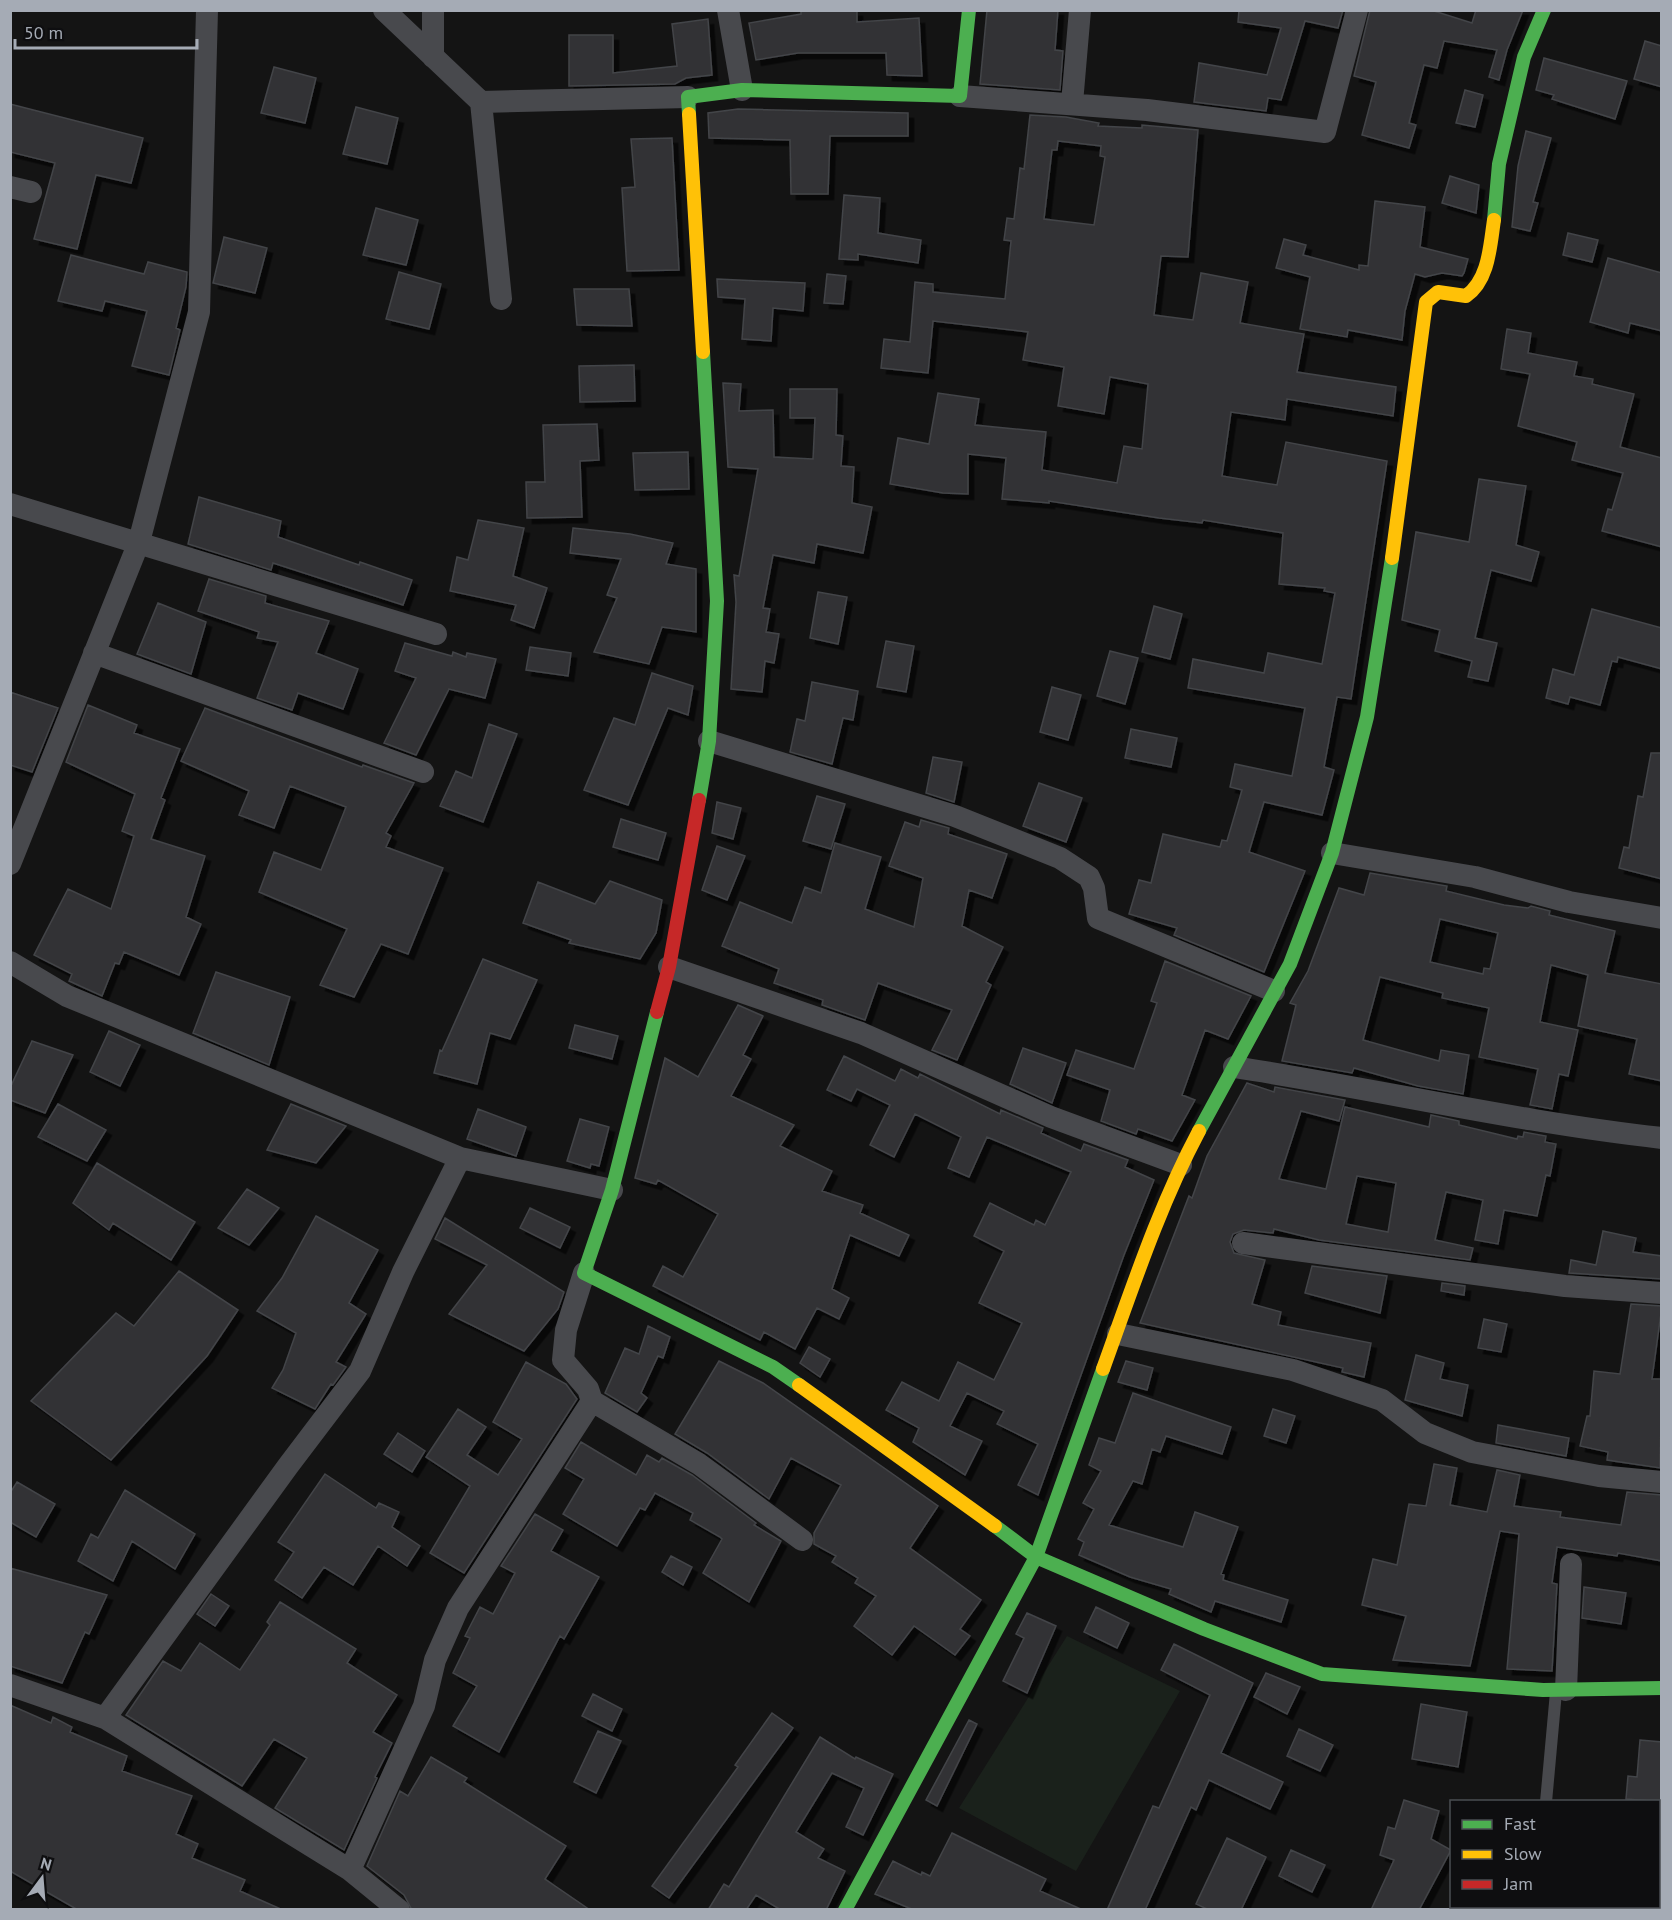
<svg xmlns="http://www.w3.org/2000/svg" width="1672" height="1920" font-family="'PT Sans',sans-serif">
  <defs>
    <filter id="shadow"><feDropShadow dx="5.5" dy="5.5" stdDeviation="0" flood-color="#0009"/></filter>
  </defs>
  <rect width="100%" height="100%" fill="#141414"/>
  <!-- green -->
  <path fill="#1a211b" d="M1067,1636L1180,1691L1076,1871L959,1808Z"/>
  <!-- building -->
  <path fill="#333335" stroke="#434448" stroke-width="1.5" fill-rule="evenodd" filter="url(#shadow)" d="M801,10L857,11V22L919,18L922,76L887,75L886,53H798L756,60L749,23L801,14Z
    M987,10H1058L1055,50L1063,51L1060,90L980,84Z
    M1239,10H1343L1338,28L1305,21L1281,100L1268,98L1266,111L1194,102L1199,63L1267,75L1281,28L1238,22Z
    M1370,10H1431L1472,23L1476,10H1523L1507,50L1499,80L1489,77L1497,50L1444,41L1437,68L1424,65L1409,123L1416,125L1409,148L1362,135L1376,82L1354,76Z
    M708,19L712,75L686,78L675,84L569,86V35H613V73L677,66L672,24Z
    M1645,41L1662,46V87L1634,79Z
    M1544,58L1627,81L1615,119L1552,99L1554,95L1536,90Z
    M274,67L316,78L305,123L261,113Z
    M1465,90L1483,95L1475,127L1456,123Z
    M10,104L143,138L131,183L96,175L77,249L34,239L55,163L10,152Z
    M356,107L398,118L387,164L343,154Z
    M738,109L908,113V136H830L828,194H791L790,140L709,138L708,113Z
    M1030,115L1066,117L1099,123L1098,126L1142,128V125L1198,130L1188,257L1161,256L1154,315L1193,320L1201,273L1248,282L1240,323L1304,334L1297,372L1396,387L1393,416L1287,399L1285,420L1231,412L1222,476L1277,485L1286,442L1387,461L1351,699L1337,697L1324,767L1334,770L1322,815L1264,802L1249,852L1305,871L1264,972L1174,935L1177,928L1129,914L1139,880L1151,883L1163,834L1220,847L1222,840L1227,841L1242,790L1230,787L1235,764L1292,776L1305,708L1188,688L1193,659L1264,673L1268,653L1322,664L1335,593L1324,591L1325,588L1279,584L1283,533L1203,520L1202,523L1159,518L1049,501V503L1002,499L1006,458L968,454V494L943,493L890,484L898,438L929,444L938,393L979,399L975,425L1046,432L1042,470L1117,483L1124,446L1142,449L1148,384L1110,377L1104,414L1058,406L1064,367L1023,360L1028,332L933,321L928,373L881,368L884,339L910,342L915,282L933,284V292L1005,299L1011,241L1004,240L1007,218L1014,219L1020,168L1024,169ZM1058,141L1101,146L1100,156L1105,157L1094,225L1044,219L1052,150H1057Z
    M1526,131L1551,138L1533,202L1538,203L1530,231L1512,227L1518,166Z
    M672,138L679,270L627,271L622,188L635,187L631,139Z
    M1450,176L1479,185L1476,213L1442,203Z
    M844,195L880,198L878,233L921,240L918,263L858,254V260L839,259Z
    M1375,201L1425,207L1420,247L1468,259L1464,273L1462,276L1442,273L1425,277L1415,274L1405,311L1402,340L1348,330L1347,337L1300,329L1310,277L1276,268L1284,239L1306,245L1303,255L1359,270V265L1368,266Z
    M376,208L418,220L406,265L363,255Z
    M1568,233L1598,240L1592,262L1563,255Z
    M224,237L267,248L255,293L213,283Z
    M71,255L144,274L148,262L187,272L186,287L176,328L180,330L169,375L132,366L147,311L105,301L102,311L58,301Z
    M1608,258L1662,273V331L1630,323L1628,333L1590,322Z
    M399,272L441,284L429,329L386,319Z
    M827,274L846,276L843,304L824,303Z
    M717,279L805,283L803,311L773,308L771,341L742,339L745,299L718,297Z
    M574,289H629L632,326L577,325Z
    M1507,329L1531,333L1528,353L1577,362L1574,376L1593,379L1592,384L1634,394L1620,447L1662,458V547L1602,531L1608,509L1612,510L1623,473L1572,460L1577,442L1518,426L1530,374L1501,369Z
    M634,365L635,401L580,402L579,366Z
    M723,383L741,384L739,411L773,410L774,457L813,459L815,418H790V389H837L836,435L843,436L841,466L854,467L852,503L872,507L863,553L817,544L814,563L773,555L763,608L770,609L766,632L779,634L774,663L765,661L762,692L731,689L736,602L734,575L739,576L758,469L728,467Z
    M597,424L599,460L580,461L582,517L527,518L526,482H545L543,425Z
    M688,452L689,489L635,490L633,453Z
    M1479,479L1526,486L1516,545L1539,552L1531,581L1491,570L1475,638L1497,643L1488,681L1468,677L1472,661L1435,651L1440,630L1402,620L1416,532L1469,542Z
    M199,497L281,521L278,537L359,565L360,562L412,580L403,605L273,563L271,570L188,544Z
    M478,520L524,528L513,576L547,588L534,628L511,620L516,605L450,591L457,557L468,560Z
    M573,528L630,534L673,543L666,564L696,569V632L662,627L649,664L594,652L617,598L607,595L621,559L570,553Z
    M209,579L266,596L265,603L329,621L316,653L358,669L343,709L298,693L292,710L257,698L278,642L257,638L259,632L198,611Z
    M818,592L847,597L838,644L810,638Z
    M158,603L206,622L191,674L137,654Z
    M1154,606L1182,614L1170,659L1142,652Z
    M1592,609L1662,628V669L1618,657L1617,662L1612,661L1600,705L1570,697L1568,704L1546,698L1553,669L1574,675Z
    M886,641L914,646L906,692L877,687Z
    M405,643L452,656L453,652L466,657L467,653L496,659L485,698L449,689L416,755L384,743L416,678L395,671Z
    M530,647L571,653L568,676L526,670Z
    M1110,651L1138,658L1125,704L1097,696Z
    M652,673L693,686L688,715L668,708L628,805L584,790L614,718L635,725Z
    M812,682L858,691L853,720L843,718L832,764L790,752L797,719L805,721Z
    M1052,687L1081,695L1068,740L1040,732Z
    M10,692L58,708L32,772L10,765Z
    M88,705L137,725L134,733L180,749L161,798L165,800L151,839L205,856L186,917L201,924L179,975L124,952L119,964L115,963L102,996L69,981L72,974L34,955L68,889L111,909L134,836L122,831L135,794L66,762Z
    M205,708L362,767L363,765L414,783L386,833L391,836L386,847L443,868L408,954L381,944L354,997L320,985L347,929L259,892L274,852L321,870L346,807L290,786L274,828L239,815L249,791L181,761Z
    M489,724L517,734L483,822L440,806L456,771L472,778Z
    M1131,729L1177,738L1171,767L1125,758Z
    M1651,753H1662V879L1619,868L1624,847L1629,848L1638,796L1643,797Z
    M933,757L962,762L954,802L926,793Z
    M1039,783L1082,798L1066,842L1023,826Z
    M817,796L845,804L831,849L803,841Z
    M717,802L741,808L733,839L712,833Z
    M621,819L666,833L658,860L613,847Z
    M921,820L949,828L948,834L1007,854L992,898L969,890L962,926L1003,947L986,982L991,985L957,1060L932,1050L952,1010L878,983L865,1020L822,1005L823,1000L774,983L779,969L722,946L740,902L792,923L805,887L821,893L835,843L881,857L865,909L914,927L923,878L889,866L905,822L919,827Z
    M717,846L745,856L727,900L702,890Z
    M1370,873L1447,886L1446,891L1504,905L1528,908L1531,906L1550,911L1549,915L1615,931L1605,973L1662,984V1081L1629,1074L1637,1039L1578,1026L1588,975L1551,965L1540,1022L1578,1030L1568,1076L1559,1074L1552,1109L1530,1105L1538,1069L1479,1057L1489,1008L1442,998L1443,993L1380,977L1363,1040L1439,1061L1441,1050L1469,1055L1463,1094L1418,1086L1354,1068L1352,1073L1282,1061L1296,1005L1290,1003L1308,971L1339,888L1364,895ZM1440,919L1498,933L1490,969L1484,968L1483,974L1430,962Z
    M610,881L662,900L656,933L640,959L569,943L571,940L523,923L538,882L595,904Z
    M483,959L537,980L510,1039L490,1033L477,1084L434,1073L440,1050L442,1051Z
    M1165,961L1251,996L1228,1039L1205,1030L1182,1095L1195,1100L1172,1141L1138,1129L1136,1134L1101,1121L1110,1090L1067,1075L1076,1050L1134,1069L1157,1003L1151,1001Z
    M216,972L290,997L269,1065L193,1033Z
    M738,1005L763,1016L743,1055L751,1059L731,1096L794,1125L780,1146L832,1171L822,1191L863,1205L860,1213L909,1235L899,1256L850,1235L832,1289L849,1298L839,1319L817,1308L795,1349L764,1332L760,1340L653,1286L663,1266L683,1277L718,1214L658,1180L656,1184L635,1178L665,1058L698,1077Z
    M575,1025L618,1036L612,1059L569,1048Z
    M109,1031L140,1045L120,1086L90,1072Z
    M32,1041L73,1055L45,1113L10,1100V1088Z
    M1023,1048L1066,1063L1052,1103L1010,1084Z
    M844,1056L895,1081L901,1069L918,1078L920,1074L1000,1114L1001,1110L1043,1128L1041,1133L1081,1151L1084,1144L1128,1160L1125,1167L1154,1180L1124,1255L1038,1495L1018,1485L1038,1444L997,1424L1004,1411L967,1393L950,1426L982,1441L965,1475L913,1442L919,1428L886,1410L902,1382L939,1401L958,1362L994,1380L1022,1323L979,1303L1004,1251L974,1236L990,1203L1034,1225L1036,1220L1045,1225L1071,1172L987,1137L969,1177L948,1168L961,1137L915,1114L894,1157L870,1145L890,1105L857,1089L851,1101L827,1090Z
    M1247,1083L1274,1092L1275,1087L1345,1100L1339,1121L1301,1111L1279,1179L1326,1189L1345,1107L1429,1127L1431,1115L1459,1121V1125L1517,1139L1518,1136L1523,1137L1524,1132L1546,1136L1545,1142L1556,1144L1550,1176L1546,1175L1537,1216L1504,1210L1498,1244L1475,1240L1483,1200L1446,1192L1435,1240L1473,1248L1470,1260L1319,1240L1274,1229L1273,1233L1244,1230L1233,1234L1230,1242L1234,1253L1265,1260L1252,1304L1281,1312L1278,1325L1371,1343L1364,1377L1342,1372L1343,1368L1140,1323L1189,1196L1192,1198L1207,1156ZM1357,1176L1396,1183L1388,1232L1346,1224Z
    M58,1104L106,1130L87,1161L38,1137Z
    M291,1104L346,1126L316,1163L267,1150Z
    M478,1109L526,1127L516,1156L467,1139Z
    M580,1119L609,1127L599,1166L591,1164L590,1168L567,1161Z
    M97,1163L195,1222L171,1260L113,1223L109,1230L73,1203Z
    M247,1189L279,1208L249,1245L218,1228Z
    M530,1208L570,1227L560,1248L520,1228Z
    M316,1216L378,1250L349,1303L366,1314L336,1362L346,1367L333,1385L331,1384L315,1409L272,1388L283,1370L296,1333L257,1311L282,1278Z
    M445,1218L564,1292L558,1309L524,1351L449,1314L487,1265L435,1239Z
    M1603,1231L1636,1238L1633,1252L1662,1256V1279L1569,1273L1571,1260L1596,1265Z
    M1312,1266L1387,1276L1380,1313L1305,1293Z
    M179,1271L238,1310L207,1356L111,1460L31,1401L116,1313L134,1326Z
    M1442,1283L1465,1286L1464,1295L1441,1291Z
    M1631,1304L1662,1306L1652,1379H1662L1660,1468L1607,1460L1608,1452L1580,1446L1587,1416H1590L1594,1371L1620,1374Z
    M1484,1319L1507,1324L1501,1352L1478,1348Z
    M648,1326L670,1337L663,1358L658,1356L641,1393L647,1398L637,1412L605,1393L625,1348L639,1354Z
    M809,1347L830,1359L820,1377L800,1363Z
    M1416,1355L1444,1363L1440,1379L1468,1385L1462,1416L1405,1400Z
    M719,1361L763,1383L938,1506L910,1548L981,1600L960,1629L970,1636L955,1655L914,1626L892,1655L854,1626L876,1596L855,1583L858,1578L832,1562L836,1556L814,1544V1533L841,1485L791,1458L769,1499L707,1453L675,1434Z
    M1126,1361L1153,1368L1147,1390L1118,1382Z
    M526,1362L566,1384L577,1399L464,1573L430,1553L470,1486L426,1457L458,1409L486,1427L467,1455L498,1475L522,1439L493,1422Z
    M1133,1393L1231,1427L1222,1454L1166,1436L1160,1452L1152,1449L1142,1484L1133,1481L1109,1525L1183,1547L1195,1512L1238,1527L1221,1574L1224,1575L1223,1580L1288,1600L1281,1622L1215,1601L1211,1612L1169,1594L1171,1589L1130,1577L1079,1555L1084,1542L1078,1539L1094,1509L1083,1503L1101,1471L1089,1465L1099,1438L1115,1443Z
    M1273,1409L1295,1416L1286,1443L1264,1436Z
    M1498,1425L1569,1438L1566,1456L1496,1443Z
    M398,1433L425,1451L412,1472L384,1454Z
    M581,1442L636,1475L647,1455L659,1462L662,1458L692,1475L756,1523L754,1525L781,1541L749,1602L703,1573L722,1539L720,1537L690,1520L693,1513L655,1493L645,1510L640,1508L617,1546L563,1514L584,1479L565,1468Z
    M1434,1464L1457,1468L1450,1505L1487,1512L1497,1470L1520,1475L1514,1506L1561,1512L1560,1517L1621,1525L1627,1492L1662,1495V1561L1618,1553L1617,1556L1557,1547L1552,1583L1557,1584L1552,1671L1507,1669L1519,1534L1500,1531L1470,1666L1393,1660L1406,1616L1362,1605L1373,1559L1397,1565L1409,1504L1426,1506Z
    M325,1474L376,1508L379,1503L399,1512L392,1527L420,1546L407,1566L378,1546L353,1585L324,1567L302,1598L275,1580L294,1552L278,1542Z
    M17,1482L55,1504L36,1537L10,1522V1493Z
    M125,1490L195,1534L175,1569L132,1541L113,1581L78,1561L91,1534L98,1538Z
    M535,1514L563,1530L551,1551L599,1577L564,1639L560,1636L499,1752L453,1726L477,1686L453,1673L470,1638L465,1636L480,1607L493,1614L515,1573L501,1566Z
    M671,1556L692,1567L683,1585L662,1572Z
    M10,1568L107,1595L89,1634L85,1632L62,1683L10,1666Z
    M1584,1587L1626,1593L1621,1624L1582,1618Z
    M211,1594L229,1606L215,1626L197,1614Z
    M280,1602L356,1649L347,1663L397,1695L373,1732L392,1743L375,1777L377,1778L344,1850L275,1808L307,1758L274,1739L242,1786L126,1715L163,1661L181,1671L200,1643L240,1670L270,1625L267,1622Z
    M1096,1607L1129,1623L1117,1648L1084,1632Z
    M1027,1613L1056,1626L1027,1693L1003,1681L1024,1638L1016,1634Z
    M1174,1644L1253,1683L1221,1753L1283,1782L1270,1809L1209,1780L1196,1810L1191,1807L1145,1910H1107L1153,1806L1159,1808L1210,1695L1161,1670Z
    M1266,1673L1300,1687L1287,1714L1254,1697Z
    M593,1694L622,1709L612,1731L582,1716Z
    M1421,1704L1467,1712L1458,1767L1412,1759Z
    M10,1705L51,1723L53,1717L72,1727L70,1732L127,1756L122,1771L192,1796L176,1834L198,1844L192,1858L245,1880L240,1891L283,1910H78L10,1871Z
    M772,1713L793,1728L669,1898L652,1886L738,1767L735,1765Z
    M969,1720L977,1724L937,1806L926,1800Z
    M1299,1729L1333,1745L1320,1771L1287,1756Z
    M598,1731L621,1741L596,1793L574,1782Z
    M820,1737L855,1759L856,1757L893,1774L863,1835L846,1827L864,1788L832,1773L796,1832L824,1849L818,1858L845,1871L826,1910H781L756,1895L746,1910H708L724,1884L729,1887Z
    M1640,1740L1662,1742V1802L1626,1799L1628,1776L1637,1777Z
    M431,1757L467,1778L464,1782L566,1846L545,1879L590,1910H412L404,1895L367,1866L400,1791L408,1796Z
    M1404,1800L1439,1811L1431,1839L1451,1850L1419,1910H1371L1394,1860L1380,1855L1388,1827L1395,1829Z
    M952,1833L1046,1879L1040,1891L1083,1910H914L875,1894L893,1861L921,1875L922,1872L930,1876Z
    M1227,1838L1266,1857L1241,1910H1209L1196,1904Z
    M1291,1850L1325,1865L1312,1892L1279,1876Z"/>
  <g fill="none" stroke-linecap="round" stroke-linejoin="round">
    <!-- lane -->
    <path stroke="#48494d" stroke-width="12" d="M1546,1802L1556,1692"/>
    <!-- street -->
    <path stroke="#48494d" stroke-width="22" d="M384,10L481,102L688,97
      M433,10V57
      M728,10L742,90
      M960,96L1147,110L1325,132L1357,10
      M481,102L501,299
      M1072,103L1080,10
      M10,187L31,192
      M10,504L436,634
      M94,653L423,772
      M709,741L955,816L1060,858L1089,877L1094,888L1098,918L1274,991
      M1332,853L1475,877L1569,902L1662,918
      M10,864L139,542L199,312L207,10
      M10,962L67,996L460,1158L612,1190
      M669,967L861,1033L1051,1117L1181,1165
      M1234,1067C1377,1089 1518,1122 1662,1138
      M1243,1243L1565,1286L1662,1293
      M1118,1334L1293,1370L1382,1400L1425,1433L1472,1452L1599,1476L1662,1482
      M592,1401L699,1464L802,1540
      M10,1685L105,1718L350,1870L399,1910
      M1566,1690L1571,1564
      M105,1718L288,1466L360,1371L403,1272L460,1158
      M350,1870L424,1706L435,1660L458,1608L592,1401L588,1389L563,1360L566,1330L584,1273
      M1569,1910L1570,1906"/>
    <!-- fast -->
    <path stroke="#4caf50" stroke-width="14" d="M689,114L688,97L742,90L960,96L969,10
      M1494,220L1499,164L1524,57L1544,10
      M699,800L709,741L717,601L703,352
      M657,1012L612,1190L584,1273L773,1367L799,1385
      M1199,1131L1290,964L1332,853L1367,717L1392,558
      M995,1526L1036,1557L1204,1629L1322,1674L1543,1690L1662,1688
      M845,1910L1036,1557L1103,1369"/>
    <!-- slow -->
    <path stroke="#ffc107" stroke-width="14" d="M689,114L703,352
      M1392,558L1426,302L1438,292L1466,296C1489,280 1490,246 1494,220
      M1103,1369C1132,1289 1159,1206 1199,1131
      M799,1385L995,1526"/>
    <!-- jam -->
    <path stroke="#c62828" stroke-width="14" d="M657,1012L669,967L699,800"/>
  </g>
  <!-- border -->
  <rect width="1672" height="1920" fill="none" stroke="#a5abb5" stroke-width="24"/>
  <!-- legend -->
  <rect x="1450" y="1800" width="210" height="108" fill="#0e0e10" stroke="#4a4d52" stroke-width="1.5"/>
  <rect x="1462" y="1820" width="30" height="9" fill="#4caf50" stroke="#4a4d52" stroke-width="1.5"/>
  <text x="1504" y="1830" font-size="18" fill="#a5abb5">Fast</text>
  <rect x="1462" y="1850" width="30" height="9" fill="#ffc107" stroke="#4a4d52" stroke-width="1.5"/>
  <text x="1504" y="1860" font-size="18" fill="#a5abb5">Slow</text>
  <rect x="1462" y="1880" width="30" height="9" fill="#c62828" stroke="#4a4d52" stroke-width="1.5"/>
  <text x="1504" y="1890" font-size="18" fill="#a5abb5">Jam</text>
  <!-- north arrow -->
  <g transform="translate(42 1878) rotate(16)" stroke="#0e0e10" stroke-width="4.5" paint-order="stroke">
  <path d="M0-4.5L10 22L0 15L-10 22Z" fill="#a5abb5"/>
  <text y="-9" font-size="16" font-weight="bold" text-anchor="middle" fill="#a5abb5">N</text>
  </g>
  <!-- scale -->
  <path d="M15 39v9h182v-9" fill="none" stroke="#a5abb5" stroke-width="3"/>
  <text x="24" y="39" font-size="18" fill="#a5abb5" stroke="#0e0e10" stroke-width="4.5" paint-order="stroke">50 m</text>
</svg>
